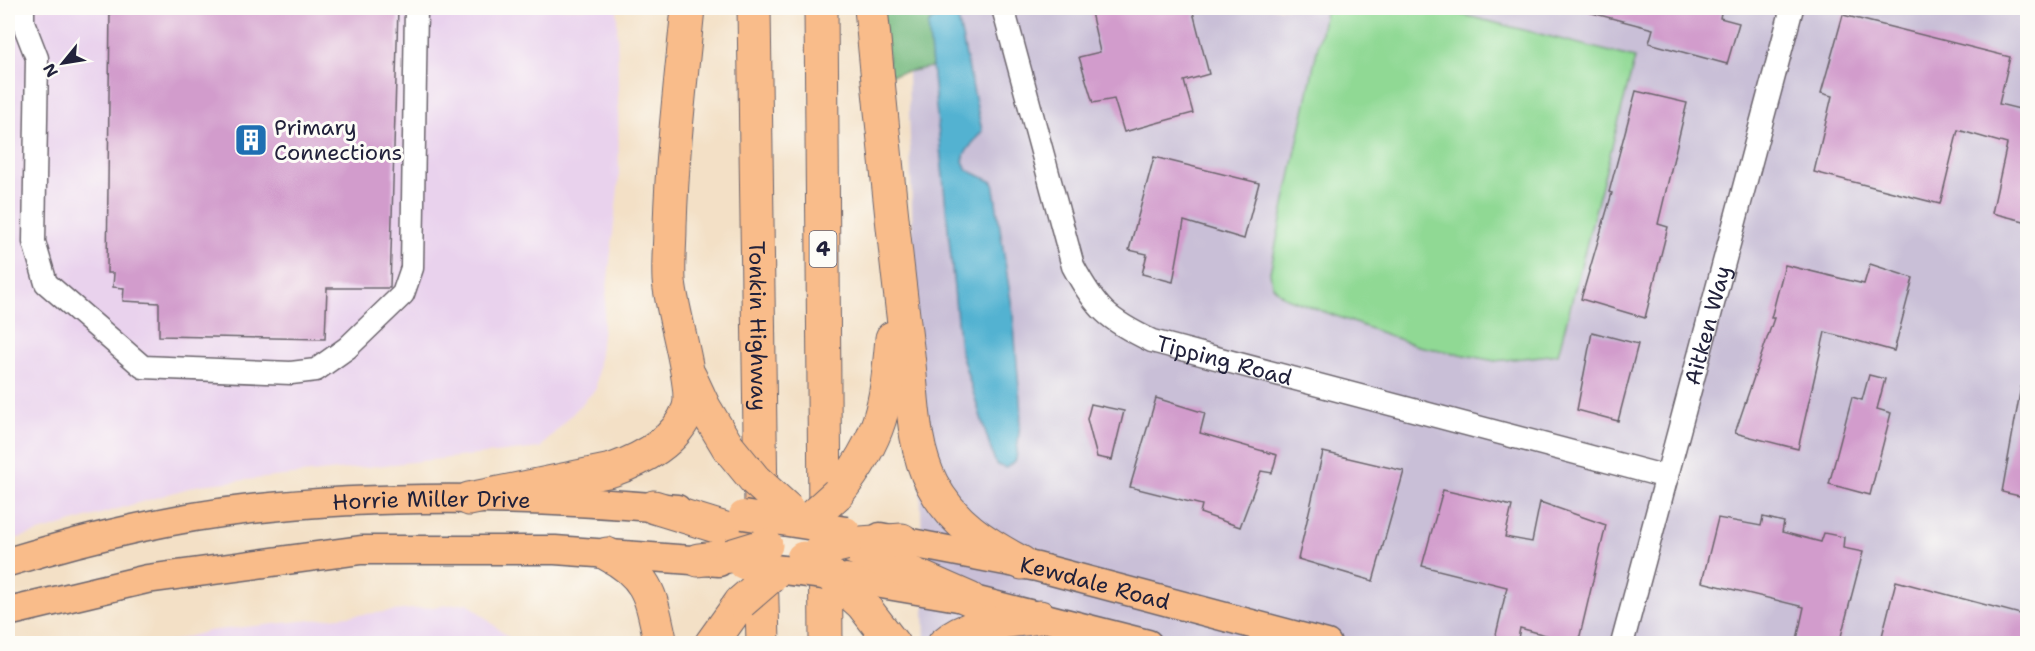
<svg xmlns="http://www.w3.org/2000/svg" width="2035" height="651" font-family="'Shantell Sans',sans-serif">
  <rect width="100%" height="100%" fill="#fdfcf7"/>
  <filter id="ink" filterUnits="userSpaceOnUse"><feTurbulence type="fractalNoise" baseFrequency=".0167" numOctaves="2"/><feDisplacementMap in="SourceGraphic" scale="12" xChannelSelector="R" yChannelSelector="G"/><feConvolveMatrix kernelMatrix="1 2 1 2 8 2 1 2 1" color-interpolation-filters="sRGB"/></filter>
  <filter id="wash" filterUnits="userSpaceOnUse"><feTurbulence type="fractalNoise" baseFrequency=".008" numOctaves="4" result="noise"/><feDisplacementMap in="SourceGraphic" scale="24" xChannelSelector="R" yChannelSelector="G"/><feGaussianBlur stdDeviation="1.35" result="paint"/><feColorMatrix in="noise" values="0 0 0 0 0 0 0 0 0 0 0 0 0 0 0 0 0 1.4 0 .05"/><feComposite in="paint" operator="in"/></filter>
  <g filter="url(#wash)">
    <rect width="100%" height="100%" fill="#f3e0c6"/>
    <!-- built -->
    <path fill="#e9d2ed" d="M8,8H617L619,179L596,389L540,448L199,485L8,541Z
      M468,603L515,643H166L208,631Z"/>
    <!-- industrial -->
    <path fill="#c9bfd7" d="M906,8H2027V643H925Z"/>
    <!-- green -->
    <path fill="#90d994" stroke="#597e68" stroke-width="1.5" d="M1326,8H1436L1635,58L1558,354L1495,361L1418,346L1284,297L1272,285L1270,272Z"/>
    <!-- forest -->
    <path fill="#74b97e" stroke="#4b6e5c" stroke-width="1.5" d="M882,8H966L967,11L929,22L932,67L890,75Z"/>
    <!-- water -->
    <path fill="#53b2d1" stroke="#3a6a86" stroke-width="1.5" d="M952,15L958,18L982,131L965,153L963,161L967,170L993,182L1013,314L1021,413L1016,460L1006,468L997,465L994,459L960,350L928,25L932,20Z"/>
    <g id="blocks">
      <!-- building -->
      <path fill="#d29ccc" d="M110,8H398L390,288H327L325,339L159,336V303L123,301L124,288L113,287L114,273H107Z
        M1090,8H1192L1209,74L1184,81L1193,113L1124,132L1114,99L1093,103L1079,57L1100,52Z
        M1589,8H1722L1720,18L1739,23L1727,64L1649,43L1653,29L1588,12Z
        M1843,15L2010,57L1999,104L2028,111V222L1992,213L2007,144L1958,130L1940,204L1814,172L1832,96L1821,93Z
        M1636,91L1687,103L1658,224L1668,227L1645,318L1581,299L1612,193L1609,192Z
        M1154,157L1259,183L1244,239L1184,221L1173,282L1142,274L1147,254L1129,250Z
        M1870,264L1913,278L1894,351L1825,332L1798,449L1735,433L1774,318H1771L1785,265L1864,284Z
        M1592,332L1638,344L1618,421L1577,410Z
        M1869,375L1885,379L1877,409L1891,413L1870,495L1829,484L1852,397L1862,400Z
        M2021,387H2028V498L2002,492Z
        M1156,398L1205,413L1200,433L1277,455L1272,473L1261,471L1240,527L1200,513L1202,505L1130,487Z
        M1091,404L1124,411L1112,460L1097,457L1087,419Z
        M1323,452L1404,471L1373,581L1298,559Z
        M1443,490L1512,506L1505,537L1532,542L1540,502L1606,525L1578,644L1520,628L1517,644L1495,639L1507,587L1422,566Z
        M1763,517L1784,522L1782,532L1821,542L1824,533L1844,537L1843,548L1863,552L1839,644H1796L1804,607L1702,582L1718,518L1761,526Z
        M1896,581L2028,616V644H1880Z"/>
    </g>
  </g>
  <g filter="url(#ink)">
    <use href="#blocks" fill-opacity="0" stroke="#6b646c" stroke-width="1.5"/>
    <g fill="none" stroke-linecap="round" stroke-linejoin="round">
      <!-- minor casing -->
      <g stroke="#6b646c" stroke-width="25">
        <g id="minor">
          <path d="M23,8V22L37,58L34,242L46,283L143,367L291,373L316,370L347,348L403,294L412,268L416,8"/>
          <path id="s1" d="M1003,8L1073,266C1096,309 1108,320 1152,341L1667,477"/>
          <path id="s2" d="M1622,644L1792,8"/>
        </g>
      </g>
      <!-- major casing -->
      <g stroke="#6b646c" stroke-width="31">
        <g id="major">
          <path id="s3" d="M880,537L1037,567L1327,644"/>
          <path id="s4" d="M8,562C87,538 168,518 251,509C392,493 536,497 677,509"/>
          <path d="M846,578L970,599L1148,644"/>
          <path d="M8,612L147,579L361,550H555L719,562"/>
        </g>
      </g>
      <!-- highway casing -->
      <g stroke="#6b646c" stroke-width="35">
        <g id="highway">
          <path id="s5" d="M754,8L761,504"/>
          <path d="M821,8L826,644"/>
          <path d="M871,8C882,123 893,240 908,355C913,397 912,446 932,484C952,523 985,543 1022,563"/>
          <path d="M690,377L704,407L728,447"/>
          <path d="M837,494C882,437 886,407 892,338"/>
          <path d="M469,499L612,470C643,459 676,442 688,410C697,388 671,311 669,280C668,262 670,244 670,226C672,153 681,80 688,8"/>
          <path d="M654,507L758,539"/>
          <path d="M845,544L970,599"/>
          <path d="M847,544L902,540"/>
          <path d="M607,554C651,577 651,599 661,644"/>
          <path d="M698,560L730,556"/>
          <path d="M761,561L763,644"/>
          <path d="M831,576L862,604L893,644"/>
          <path d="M711,644L741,602"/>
          <path d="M944,644C969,621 1009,622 1040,617"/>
        </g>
      </g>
      <!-- minor -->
      <use href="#minor" stroke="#fff" stroke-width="22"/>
      <!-- major -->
      <use href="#major" stroke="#f9bc8a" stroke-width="28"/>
      <!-- highway -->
      <use href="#highway" stroke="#f9bc8a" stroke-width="33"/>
      <!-- major-bridge casing -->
      <g stroke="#6b646c" stroke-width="31" stroke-linecap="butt">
        <path id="major-bridge" d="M743,515L846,531
          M743,565L832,576"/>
      </g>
      <!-- highway-bridge casing -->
      <g stroke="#6b646c" stroke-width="35" stroke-linecap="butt">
        <path id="highway-bridge" d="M728,447L755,480L788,510
          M814,515L837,494
          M820,550L845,544
          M730,556L766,545
          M803,558L831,576
          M741,602L771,576"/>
      </g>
      <!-- major-bridge -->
      <use href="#major-bridge" stroke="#f9bc8a" stroke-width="28"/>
      <!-- highway-bridge -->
      <use href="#highway-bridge" stroke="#f9bc8a" stroke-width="33"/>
    </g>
  </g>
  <!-- icons -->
  <defs>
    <g id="building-square" transform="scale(1.725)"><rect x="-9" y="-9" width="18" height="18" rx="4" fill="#1f6fb2" stroke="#fdfcf7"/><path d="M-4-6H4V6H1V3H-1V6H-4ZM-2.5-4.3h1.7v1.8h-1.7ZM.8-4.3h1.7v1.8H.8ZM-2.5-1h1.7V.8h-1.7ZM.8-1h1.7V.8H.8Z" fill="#fff"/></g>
  </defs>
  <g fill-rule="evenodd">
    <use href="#building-square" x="251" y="140"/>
  </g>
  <g text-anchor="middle" stroke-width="6" stroke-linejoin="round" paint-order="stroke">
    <!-- shield labels -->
    <rect fill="#fdfcf7" stroke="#646373" stroke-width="1.5" x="809.5" y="231" width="27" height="36" rx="4.5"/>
    <g font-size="21" font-weight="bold" fill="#22223b">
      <text x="823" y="256">4</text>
    </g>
    <!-- poi labels -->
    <g font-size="22" fill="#22223b" stroke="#fdfcf7" text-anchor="start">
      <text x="274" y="135">Primary<tspan x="274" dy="25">Connections</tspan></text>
    </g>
    <!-- street labels -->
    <g font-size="22" fill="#22223b" stroke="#fdfcf7">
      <text dy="8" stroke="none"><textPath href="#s5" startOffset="318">Tonkin Highway</textPath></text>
      <text dy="8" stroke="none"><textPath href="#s2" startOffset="330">Aitken Way</textPath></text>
      <text dy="8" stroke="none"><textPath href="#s1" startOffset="454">Tipping Road</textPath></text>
      <text dy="8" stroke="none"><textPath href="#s4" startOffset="430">Horrie Miller Drive</textPath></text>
      <text dy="8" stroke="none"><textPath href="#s3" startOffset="220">Kewdale Road</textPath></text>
    </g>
  </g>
  <!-- margin -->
  <rect width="2035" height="651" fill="none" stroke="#fdfcf7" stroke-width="30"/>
  <!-- north arrow -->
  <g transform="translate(63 63) rotate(240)" stroke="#fdfcf7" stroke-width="4.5" paint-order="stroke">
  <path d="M0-4.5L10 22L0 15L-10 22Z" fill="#22223b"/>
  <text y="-9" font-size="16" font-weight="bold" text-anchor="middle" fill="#22223b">N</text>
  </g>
</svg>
